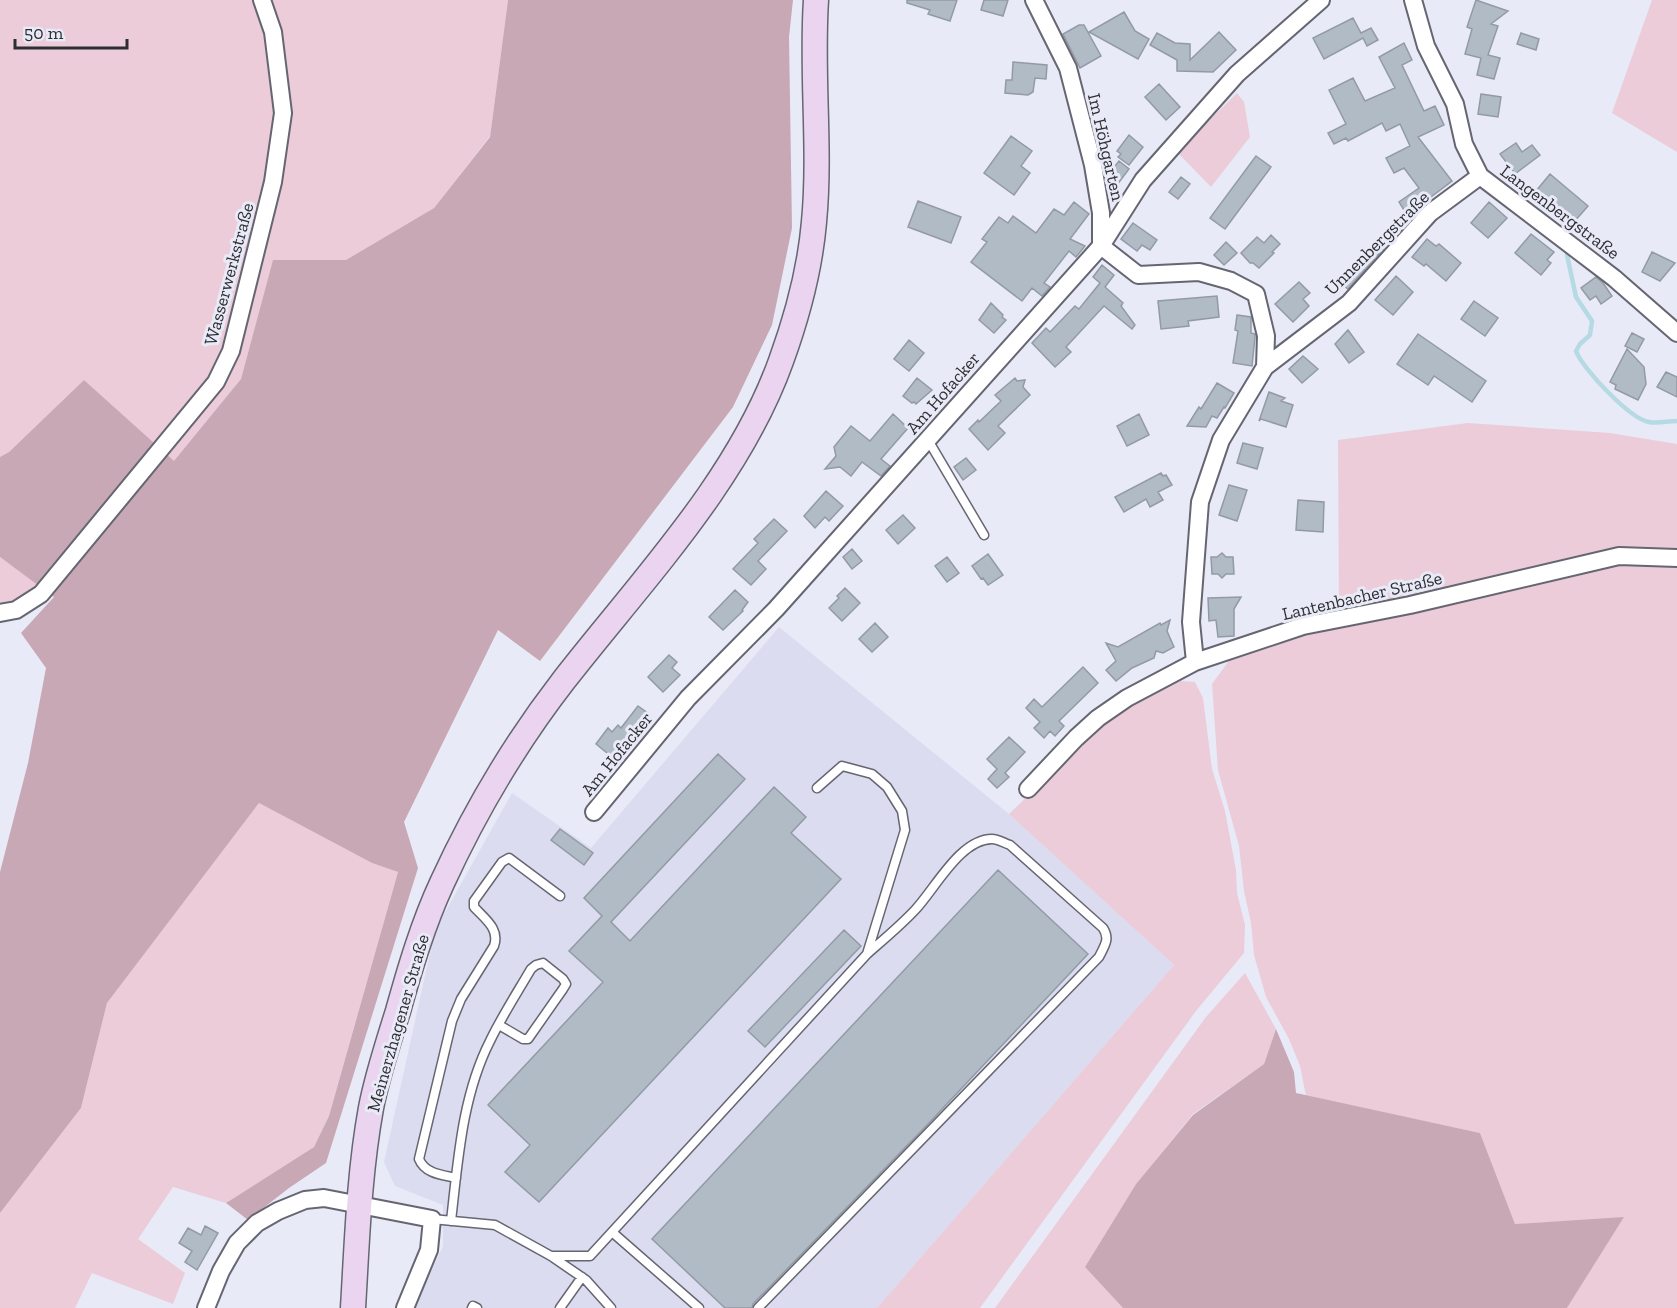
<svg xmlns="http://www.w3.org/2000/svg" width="1677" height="1308" font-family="'Zilla Slab',serif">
  <rect width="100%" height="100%" fill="#e9eaf7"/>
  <!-- built -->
  <path fill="#dbdcf0" d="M779,627L1009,814L1174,965L877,1308H414L443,1246V1205L395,1186L384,1162L435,930L512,793L591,848Z"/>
  <!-- green -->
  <path fill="#ebccd8" d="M0,0H508L490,136L434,208L346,260L273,261L241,379L174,462L84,380L9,452L0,457Z
    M1652,0H1677V152L1612,113Z
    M1237,93L1244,102L1250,137L1211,187L1177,152Z
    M1468,423L1610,433L1677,444V552L1339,613L1338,440Z
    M0,557L40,585L11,602L0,605Z
    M1617,563H1677V1308H1567L1623,1218L1515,1224L1480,1133L1306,1096L1300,1066L1289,1039L1266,997L1254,955L1251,923L1244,891L1239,846L1218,770L1212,684L1231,658L1304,632Z
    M1181,681L1195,682L1203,698L1212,769L1225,811L1236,870L1237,893L1245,925L1244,953L1196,1011L980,1308H877L1174,965L1009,814L1097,729L1131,702Z
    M259,803L372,863L398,872L329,1116L314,1147L226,1203L173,1187L138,1239L185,1273L173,1304L92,1273L75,1308H0V1213L81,1108L107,1003Z
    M1245,973L1276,1029L1264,1064L1193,1114L1136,1184L1085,1267L1123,1308H995L1206,1017Z"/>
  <!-- forest -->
  <path fill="#c7a8b4" d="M508,0H793L789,37L792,228L772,325L733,407L540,661L498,630L404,822L418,868L326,1163L289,1188L248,1220L226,1203L314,1147L329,1116L398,872L372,863L259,803L107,1003L81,1108L0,1213V872L28,763L46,668L21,633L54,597L0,557V457L9,452L84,380L174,461L241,379L273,260H346L434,208L490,137Z
    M1276,1029L1294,1072L1296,1093L1480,1133L1515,1224L1624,1217L1567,1308H1123L1085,1267L1136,1184L1193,1115L1264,1064Z"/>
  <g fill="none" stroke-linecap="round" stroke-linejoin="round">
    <!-- stream -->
    <path stroke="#b6dae3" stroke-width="4.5" d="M1567,255L1576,297L1592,321L1590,335L1580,344L1576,351C1582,368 1630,419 1649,422C1657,424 1668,421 1677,421"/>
  </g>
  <!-- building -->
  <path fill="#b1bbc5" stroke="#929ba5" stroke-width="1.5" d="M907,0H957L950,21L928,14L930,10L907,3Z
    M984,0H1008L1003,16L981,10Z
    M1476,0L1508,11L1491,24L1498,26L1488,55L1500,58L1494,79L1477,75L1481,58L1465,54L1472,29L1467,27Z
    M1124,12L1135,31L1149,39L1138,59L1089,32Z
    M1353,18L1361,33L1371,28L1378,40L1367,46L1363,38L1324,59L1313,38Z
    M1084,25L1101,56L1080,68L1063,34L1079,25Z
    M1219,32L1236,50L1213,72L1177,71V60L1150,45L1157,33L1175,43L1190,44V60Z
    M1521,33L1539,39L1536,50L1517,44Z
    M1404,43L1412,60L1402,65L1424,111L1435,106L1444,125L1418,137L1452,181L1407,215L1399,202L1419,188L1404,168L1394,173L1386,158L1410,146L1400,124L1386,131L1382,123L1348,141L1346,138L1334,144L1328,133L1346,124L1329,90L1353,78L1365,101L1395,88L1379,57Z
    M1013,62L1047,65L1046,79L1035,78L1033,92L1028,95L1005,93L1006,80H1012Z
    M1159,84L1180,107L1166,120L1145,97Z
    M1481,94L1501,97L1498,117L1478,114Z
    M1129,135L1143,147L1129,165L1118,157L1121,154L1117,151Z
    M1011,136L1032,151L1021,166L1030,173L1014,195L984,173Z
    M1516,143L1522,152L1532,145L1540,155L1515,174L1500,154Z
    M1256,156L1271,167L1225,229L1210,218Z
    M1119,161L1129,169L1117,185L1106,177Z
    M1550,174L1588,206L1574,222L1536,191Z
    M1181,177L1190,184L1178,199L1169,192Z
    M918,201L961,217L951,243L908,227Z
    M1074,202L1089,214L1070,239L1085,246L1076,257L1069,251L1044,283L1050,287L1042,296L1032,288L1022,301L971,262L987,242L982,239L999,217L1008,223L1013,216L1036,233L1054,209L1064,215Z
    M1489,202L1507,218L1488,238L1471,223Z
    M1133,223L1157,240L1150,250L1142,245L1137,251L1121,239Z
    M1531,234L1554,252L1547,260L1551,263L1541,275L1515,253Z
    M1271,235L1280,244L1272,252L1274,253L1259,268L1253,263H1250L1241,253L1257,237L1264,243Z
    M1376,239L1385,247L1348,289L1340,283Z
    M1427,239L1436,246L1439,244L1461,263L1446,281L1426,264L1424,266L1412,257Z
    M1226,242L1237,253L1224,265L1214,255Z
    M1652,252L1675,263L1660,281L1642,272Z
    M1102,265L1114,275L1105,287L1123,303L1121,306L1135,325L1132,329L1104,306L1066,347L1071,352L1055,367L1032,343L1046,328L1050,332L1075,306L1079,309L1100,283L1093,277Z
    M1396,276L1413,292L1393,315L1375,300Z
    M1596,277L1603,283L1612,296L1601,304L1596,296L1590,300L1581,288Z
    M1299,282L1310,293L1303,299L1309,306L1293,322L1275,304Z
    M1217,296L1219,317L1188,321L1189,326L1161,329L1158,301Z
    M1474,301L1498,318L1485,336L1461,319Z
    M991,303L1003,315L1002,317L1006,320L994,333L979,320Z
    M1237,315L1251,317V333L1255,334V337L1252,366L1233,363L1238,331L1235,330Z
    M1348,330L1364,352L1349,363L1335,344Z
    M1632,333L1644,339L1637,352L1625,346Z
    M1418,334L1486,381L1472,402L1434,376L1428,385L1397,364Z
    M909,340L924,353L909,371L894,359Z
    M1627,349L1644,367L1646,384L1638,400L1615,389L1616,385L1610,382Z
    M1303,356L1318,369L1302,383L1289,369Z
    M1666,372L1677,377V397L1657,387Z
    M917,378L932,390L916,404L914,402L912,403L903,396Z
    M1015,378L1017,381L1025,380L1023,387L1030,395L998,426L1005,433L988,450L969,429L978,420L979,422L1001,401L995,395Z
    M1217,383L1234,393L1225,408L1224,407L1217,418L1212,416L1206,427L1187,426L1199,407L1201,409Z
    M1269,392L1285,398L1281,401L1293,405L1286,427L1261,419L1259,421Z
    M893,414L908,428L881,459L890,466L881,476L862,462L851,476L840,467L825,469L836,456L834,447L851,426L870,441Z
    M1139,414L1149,435L1127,446L1117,426Z
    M1243,443L1263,448L1257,469L1237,463Z
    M966,458L976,470L963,480L954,467Z
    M1161,473L1163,476L1166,475L1172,485L1158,492L1163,500L1150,507L1146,499L1124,512L1115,497Z
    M1229,485L1247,490L1237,521L1219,515Z
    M826,491L843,506L829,521L825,517L815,528L804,516Z
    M1298,500L1324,502L1323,532L1296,530Z
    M903,515L915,528L898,544L886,530Z
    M774,519L787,531L758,561L766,569L751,585L733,569L758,543L754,539Z
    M852,549L862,561L852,569L843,557Z
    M1222,553L1226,557H1233L1234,574H1226L1222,578L1218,574H1212L1211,557H1217Z
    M988,554L1003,575L988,585L983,578L981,579L972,566Z
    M947,557L959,573L947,582L935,566Z
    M845,588L860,603L842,621L829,608L839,598L837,596Z
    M735,590L748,602L742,610L743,611L723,630L709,617Z
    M1241,597L1234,609V636L1218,637L1216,620L1209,621L1208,598Z
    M1170,620L1167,631L1174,647L1163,653L1156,651L1154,658L1132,668L1116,681L1106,670L1116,661L1106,643L1118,647L1160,623L1161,625Z
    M875,623L888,637L872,652L859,639Z
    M669,655L677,662L672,668L680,675L663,692L648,677Z
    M1083,667L1098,683L1059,721L1064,726L1055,736L1050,731L1044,738L1034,728L1040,722L1026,708L1034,699L1042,707Z
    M638,706L649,714L613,758L596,744L608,728L612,732L618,725L621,728Z
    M1009,737L1025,752L1005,773L1009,777L997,788L988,779L997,769L987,759Z
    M718,754L745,779L611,922L630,941L774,787L806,817L791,833L841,879L539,1202L505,1172L530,1145L488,1105L603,982L569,951L602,916L584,898Z
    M560,829L593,853L584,865L551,840Z
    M998,870L1088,954L928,1124L753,1304L752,1308H725L652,1239Z
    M844,930L861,946L765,1047L748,1031Z
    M205,1226L218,1233L197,1270L185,1262L192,1251L179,1243L188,1228L201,1235Z"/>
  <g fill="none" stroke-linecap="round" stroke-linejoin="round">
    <!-- service casing -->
    <g stroke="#656671" stroke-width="11">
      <path id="service" d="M928,440L984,535
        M456,1178C443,1175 425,1174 419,1159L452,1021L461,999L494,946C500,929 485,919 474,907V901L502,862L509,858L560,896
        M432,1219L495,1225L551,1256L586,1280L611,1308
        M451,1221C458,1161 462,1096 490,1041C502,1016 517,993 531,969L536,965L543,963L563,979L566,984L563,989L528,1039H523L499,1025
        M612,1232L699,1308
        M551,1256H590L867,954L905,830L902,811L887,787L872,774L842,766L817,788
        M472,1308L473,1306L477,1308
        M560,1308L582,1277
        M758,1308L1099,957C1105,945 1110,939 1103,928L1010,845C1004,843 998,839 992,839C960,839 935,889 915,910C900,926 883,940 867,954"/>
    </g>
    <!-- minor casing -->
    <g stroke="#656671" stroke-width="20">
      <path id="minor" d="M1034,0L1068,68L1093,165L1101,213V246L1138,275L1199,272L1231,281L1256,294L1266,336L1265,367
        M1413,0L1426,46L1455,104L1464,144L1480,176L1614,278L1677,333
        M0,613L16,610L41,594L216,382L231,351L273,182L283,113L273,32L262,0
        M1195,662L1191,622L1200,502L1221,440L1265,367L1349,303L1430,213L1480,176
        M1028,789L1076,738L1098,718L1127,698L1195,662L1303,626L1410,605L1619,556L1677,558
        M594,812L688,698L776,609L1101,246L1143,180L1237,74L1321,0
        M206,1308L221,1271L237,1243L257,1223L278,1211L305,1200L324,1198L432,1219L429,1250L405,1308"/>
    </g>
    <!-- secondary casing -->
    <g stroke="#656671" stroke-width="27">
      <path id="secondary" d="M353,1308C357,1242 359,1174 371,1108C377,1076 388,1043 398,1011C410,968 423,924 442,883C475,811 516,742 564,680C641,581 738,481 781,361C797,317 810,269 814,222C821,148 811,74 816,0"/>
    </g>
    <!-- service -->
    <use href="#service" stroke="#fff" stroke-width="8"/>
    <!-- minor -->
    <use href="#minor" stroke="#fff" stroke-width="16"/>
    <!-- secondary -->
    <use href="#secondary" stroke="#ead4f0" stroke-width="24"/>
  </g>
  <g text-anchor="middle" stroke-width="6" stroke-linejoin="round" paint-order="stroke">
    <!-- street labels -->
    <g font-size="18" fill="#2d2d32" stroke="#e9eaf7">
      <text transform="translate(1106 147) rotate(77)" y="6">Im Höhgarten</text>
      <text transform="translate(1560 212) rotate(37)" y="6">Langenbergstraße</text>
      <text transform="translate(1377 243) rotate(-45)" y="6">Unnenbergstraße</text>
      <text transform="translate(229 274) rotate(-75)" y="6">Wasserwerkstraße</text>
      <text transform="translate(943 393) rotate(-49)" y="6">Am Hofacker</text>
      <text transform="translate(1362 596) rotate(-13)" y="6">Lantenbacher Straße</text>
      <text transform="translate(617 754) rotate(-51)" y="6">Am Hofacker</text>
      <text transform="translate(398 1023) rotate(-74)" y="6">Meinerzhagener Straße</text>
    </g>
  </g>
  <!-- scale -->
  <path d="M15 39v9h112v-9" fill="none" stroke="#2d2d32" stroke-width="3"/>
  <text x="24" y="39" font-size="18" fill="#2d2d32" stroke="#e9eaf7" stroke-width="4.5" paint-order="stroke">50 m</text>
</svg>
